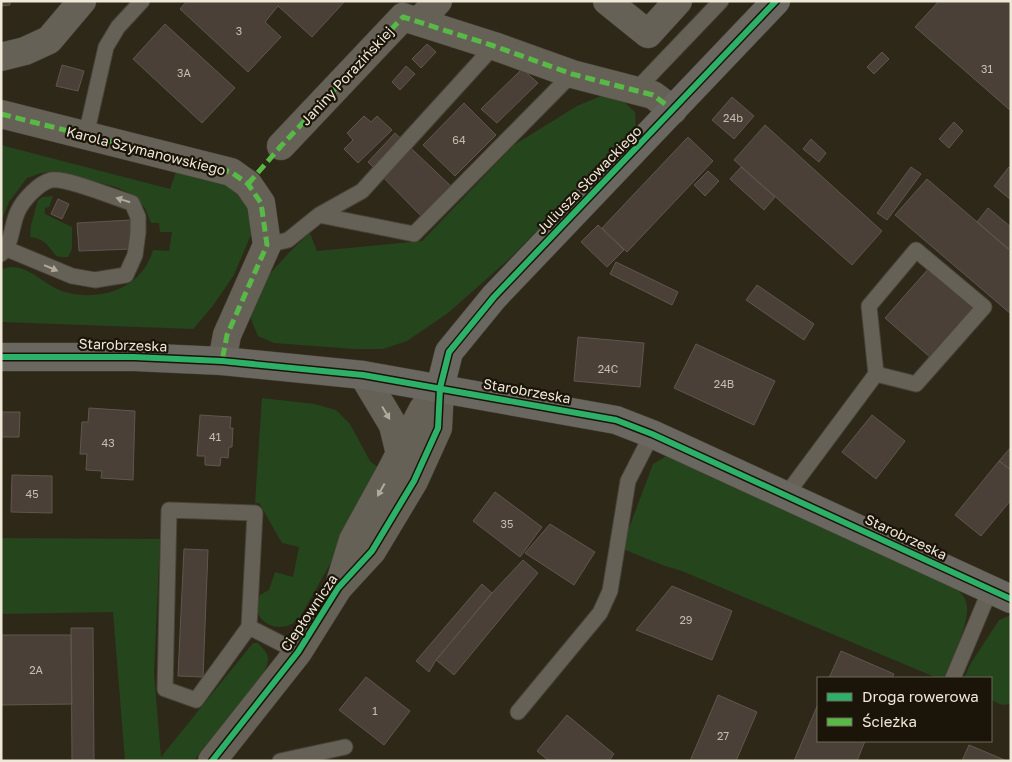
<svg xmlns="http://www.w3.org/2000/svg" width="1012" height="762" font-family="'Golos Text',sans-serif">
  <rect width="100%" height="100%" fill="#2e2819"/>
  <!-- green -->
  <path fill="#25451c" d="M601,96L624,102L635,112L636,131L507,261L448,313L407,341L383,349H354L274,343L258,336C254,326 249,318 250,307C251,289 296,245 310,233L317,251L422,241L514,145L577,106Z
    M1,145L170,189L177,169L230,185L249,207L253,230L234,275L212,307L193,329L1,322V270C24,258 44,287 65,292C100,302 142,289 153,250L169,251L172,232H160L159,223H151L145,208L131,194L116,187L56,171L41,173L27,178L9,202L1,222Z
    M53,196L49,207L45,208V214L72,227V249L68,257C53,258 56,254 48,246C44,240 37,238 30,237L31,225L38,200L43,197Z
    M262,398L315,404L336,410L350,424L370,461L383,471L299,619C278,638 247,620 260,595L269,590L275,572L293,577L299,547L282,543L259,503H255Z
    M666,456L676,457L948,583C954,587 961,591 965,599C974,616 951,660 944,678H937L682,571L665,566L623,549L626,536L653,464Z
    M1,538L160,539L154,673L161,757L253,643H258C262,648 267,651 268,658C270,678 208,743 194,761H125L113,612L1,614Z
    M1011,615V704L1002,705L991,700V678H964L971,663L999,620Z"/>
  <!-- building -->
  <path fill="#4a4038" stroke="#60564e" d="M1,1H10V5L1,6Z
    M187,1H345L312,37L278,6L265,22L281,37L248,72L180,9Z
    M939,1H1011V111L915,27Z
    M165,24L235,88L202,123L133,59Z
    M427,44L436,52L421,68L412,59Z
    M882,52L889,59L874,74L867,67Z
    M62,65L84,71L78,91L56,86Z
    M406,66L415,74L400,90L392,82Z
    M522,69L538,83L497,123L481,109Z
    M732,97L754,116L734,139L712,120Z
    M464,103L496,135L455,176L423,145Z
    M364,116L371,122L377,116L392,130L358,163L344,149L353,140L347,133Z
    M954,122L963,131L949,148L939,139Z
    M765,125L882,231L852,265L734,160Z
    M395,133L454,189L424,219L368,162Z
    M688,137L713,161L627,252L602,228Z
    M811,139L826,153L819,162L803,149Z
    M741,167L775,197L764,210L730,179Z
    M911,167L921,174L887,220L877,213Z
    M1009,167L1011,169V200L994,186Z
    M708,171L719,181L705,196L694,185Z
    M927,179L1011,251V314L895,215Z
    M58,199L69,204L62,219L51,214Z
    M988,208L1011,227V246L1008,249L977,222Z
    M131,220L132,249L79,251L77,223Z
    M598,225L624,250L607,267L581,242Z
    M937,259L989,305L938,364L885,318Z
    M616,262L678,292L672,305L610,274Z
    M757,285L814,324L804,340L746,300Z
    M578,337L644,343L640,387L574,381Z
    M696,344L775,381L754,425L674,388Z
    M89,408L135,411L133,480L101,478L102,471L86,470L87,454H80L82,422H88Z
    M1,412H20L19,437H1Z
    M200,415L231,417L230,428H233L232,447H229L228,458L221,457L220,466L205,465V456H197Z
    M872,415L905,441L876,479L842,452Z
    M1011,447V470L999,461Z
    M999,461L1011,470V500L981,536L955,515Z
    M12,475L52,476V513L11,512Z
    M495,492L542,527L520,557L473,521Z
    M550,524L595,552L574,585L525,553Z
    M184,549L208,550L203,677L178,676Z
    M523,560L538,573L454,675L436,660L492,593Z
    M482,584L492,593L436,660L429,672L416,661Z
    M672,586L732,611L712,660L636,630Z
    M71,628H93L94,761H72Z
    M1,635H71L72,704L1,705Z
    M841,651L894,674L892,678H829Z
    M366,677L410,711L384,745L339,710Z
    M718,695L757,712L736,761H690Z
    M818,704V741H865L857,761H794Z
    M567,715L614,754L609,761H549L537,751Z
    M969,745L1007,761H962Z"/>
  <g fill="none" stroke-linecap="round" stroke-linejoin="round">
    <!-- lane casing -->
    <g stroke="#494439" stroke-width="17">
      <path id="lane" d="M635,91L721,1
        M86,135L106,47L118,27L142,1
        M319,215L414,234L572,74
        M267,245L288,240L319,215L362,191L494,46
        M1,254C13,243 11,225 18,211C23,200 39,183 51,180C66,177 115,198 132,203L138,217V232L135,255L126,275L95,280L72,276L7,249
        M786,495L876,374L869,306L916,250L984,307L916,384L876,374
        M169,510L255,513L249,627L196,700L165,689Z
        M249,627L298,652
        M953,678L990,590
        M518,712L600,613L610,591L628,481L652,434
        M280,761L345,747"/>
    </g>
    <!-- street casing -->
    <g stroke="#494439" stroke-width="29">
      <path id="street" d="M607,1L648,34L678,1
        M419,21L438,1
        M1,57L25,51L49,40L82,1
        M1,114L231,172L248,184L261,203L267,245L227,335L222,361
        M281,146L403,17L494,46L572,74L653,95L673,110
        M363,375L393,425L400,454
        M341,579L353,540L392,469L423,409L440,388
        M212,761L298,652L338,588L372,551L414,481L438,428L440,388"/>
    </g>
    <!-- secondary casing -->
    <g stroke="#494439" stroke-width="29">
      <path id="secondary" d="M1,357H134L222,361L363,375L616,420L652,434L1011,599
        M440,388L449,352L494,297L776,1"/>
    </g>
    <!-- lane -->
    <use href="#lane" stroke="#666156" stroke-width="15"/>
    <!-- street -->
    <use href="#street" stroke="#666156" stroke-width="28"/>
    <!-- secondary -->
    <use href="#secondary" stroke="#6a6660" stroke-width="28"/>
    <!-- quiet -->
    <path stroke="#58b947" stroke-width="5" stroke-dasharray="10 5" stroke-linecap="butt" d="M1,114L231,172L248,184L261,203L267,245L227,335L222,361
      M248,184L281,146L403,17L494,46L572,74L653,95L673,110"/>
    <!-- cycleway casing -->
    <g stroke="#1a1409" stroke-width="9">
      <path id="cycleway" d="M1,357H134L222,361L363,375L616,420L652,434L1011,599
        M212,761L298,652L338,588L372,551L414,481L438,428L440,388L449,352L494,297L776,1"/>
    </g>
    <!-- cycleway -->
    <use href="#cycleway" stroke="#2db169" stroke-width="6"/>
  </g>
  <!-- one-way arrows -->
  <defs><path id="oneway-solid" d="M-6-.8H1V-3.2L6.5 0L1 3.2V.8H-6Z" transform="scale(1.25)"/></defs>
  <g fill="#b1ab9d">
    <use href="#oneway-solid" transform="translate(123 200) rotate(-162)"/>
    <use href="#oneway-solid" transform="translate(51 268) rotate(23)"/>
    <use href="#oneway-solid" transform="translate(386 413) rotate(59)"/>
    <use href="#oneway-solid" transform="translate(381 490) rotate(119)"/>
  </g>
  <g text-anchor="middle" stroke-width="4.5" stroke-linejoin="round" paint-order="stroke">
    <!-- number labels -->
    <g font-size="11" fill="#c6bdaf">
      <text x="239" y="35">3</text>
      <text x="987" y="73">31</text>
      <text x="184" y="77">3A</text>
      <text x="733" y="122">24b</text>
      <text x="459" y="144">64</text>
      <text x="608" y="373">24C</text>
      <text x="724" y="388">24B</text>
      <text x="215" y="441">41</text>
      <text x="108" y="447">43</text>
      <text x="32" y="498">45</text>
      <text x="507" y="528">35</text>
      <text x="686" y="624">29</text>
      <text x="36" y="674">2A</text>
      <text x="375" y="715">1</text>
      <text x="723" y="740">27</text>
    </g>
    <!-- street labels -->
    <g font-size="14" fill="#efe7d7" stroke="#1a1409">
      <text transform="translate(347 76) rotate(-47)" y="5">Janiny Porazińskiej</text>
      <text transform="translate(146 151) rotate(14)" y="5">Karola Szymanowskiego</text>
      <text transform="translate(589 180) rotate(-46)" y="5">Juliusza Słowackiego</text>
      <text transform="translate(123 345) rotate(2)" y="5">Starobrzeska</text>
      <text transform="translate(527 391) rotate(10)" y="5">Starobrzeska</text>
      <text transform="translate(906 537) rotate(25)" y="5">Starobrzeska</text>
      <text transform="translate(309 613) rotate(-56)" y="5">Ciepłownicza</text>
    </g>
  </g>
  <!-- border -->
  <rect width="1012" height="762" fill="none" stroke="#efe7d7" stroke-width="5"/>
  <!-- legend -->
  <rect x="817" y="677" width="175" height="65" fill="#1a1409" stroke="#6f685b"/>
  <rect x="827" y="693" width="25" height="8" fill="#2db169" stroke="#6f685b"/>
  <text x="862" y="702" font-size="15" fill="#efe7d7">Droga rowerowa</text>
  <rect x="827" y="718" width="25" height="8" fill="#58b947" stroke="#6f685b"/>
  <text x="862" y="727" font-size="15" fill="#efe7d7">Ścieżka</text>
</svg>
